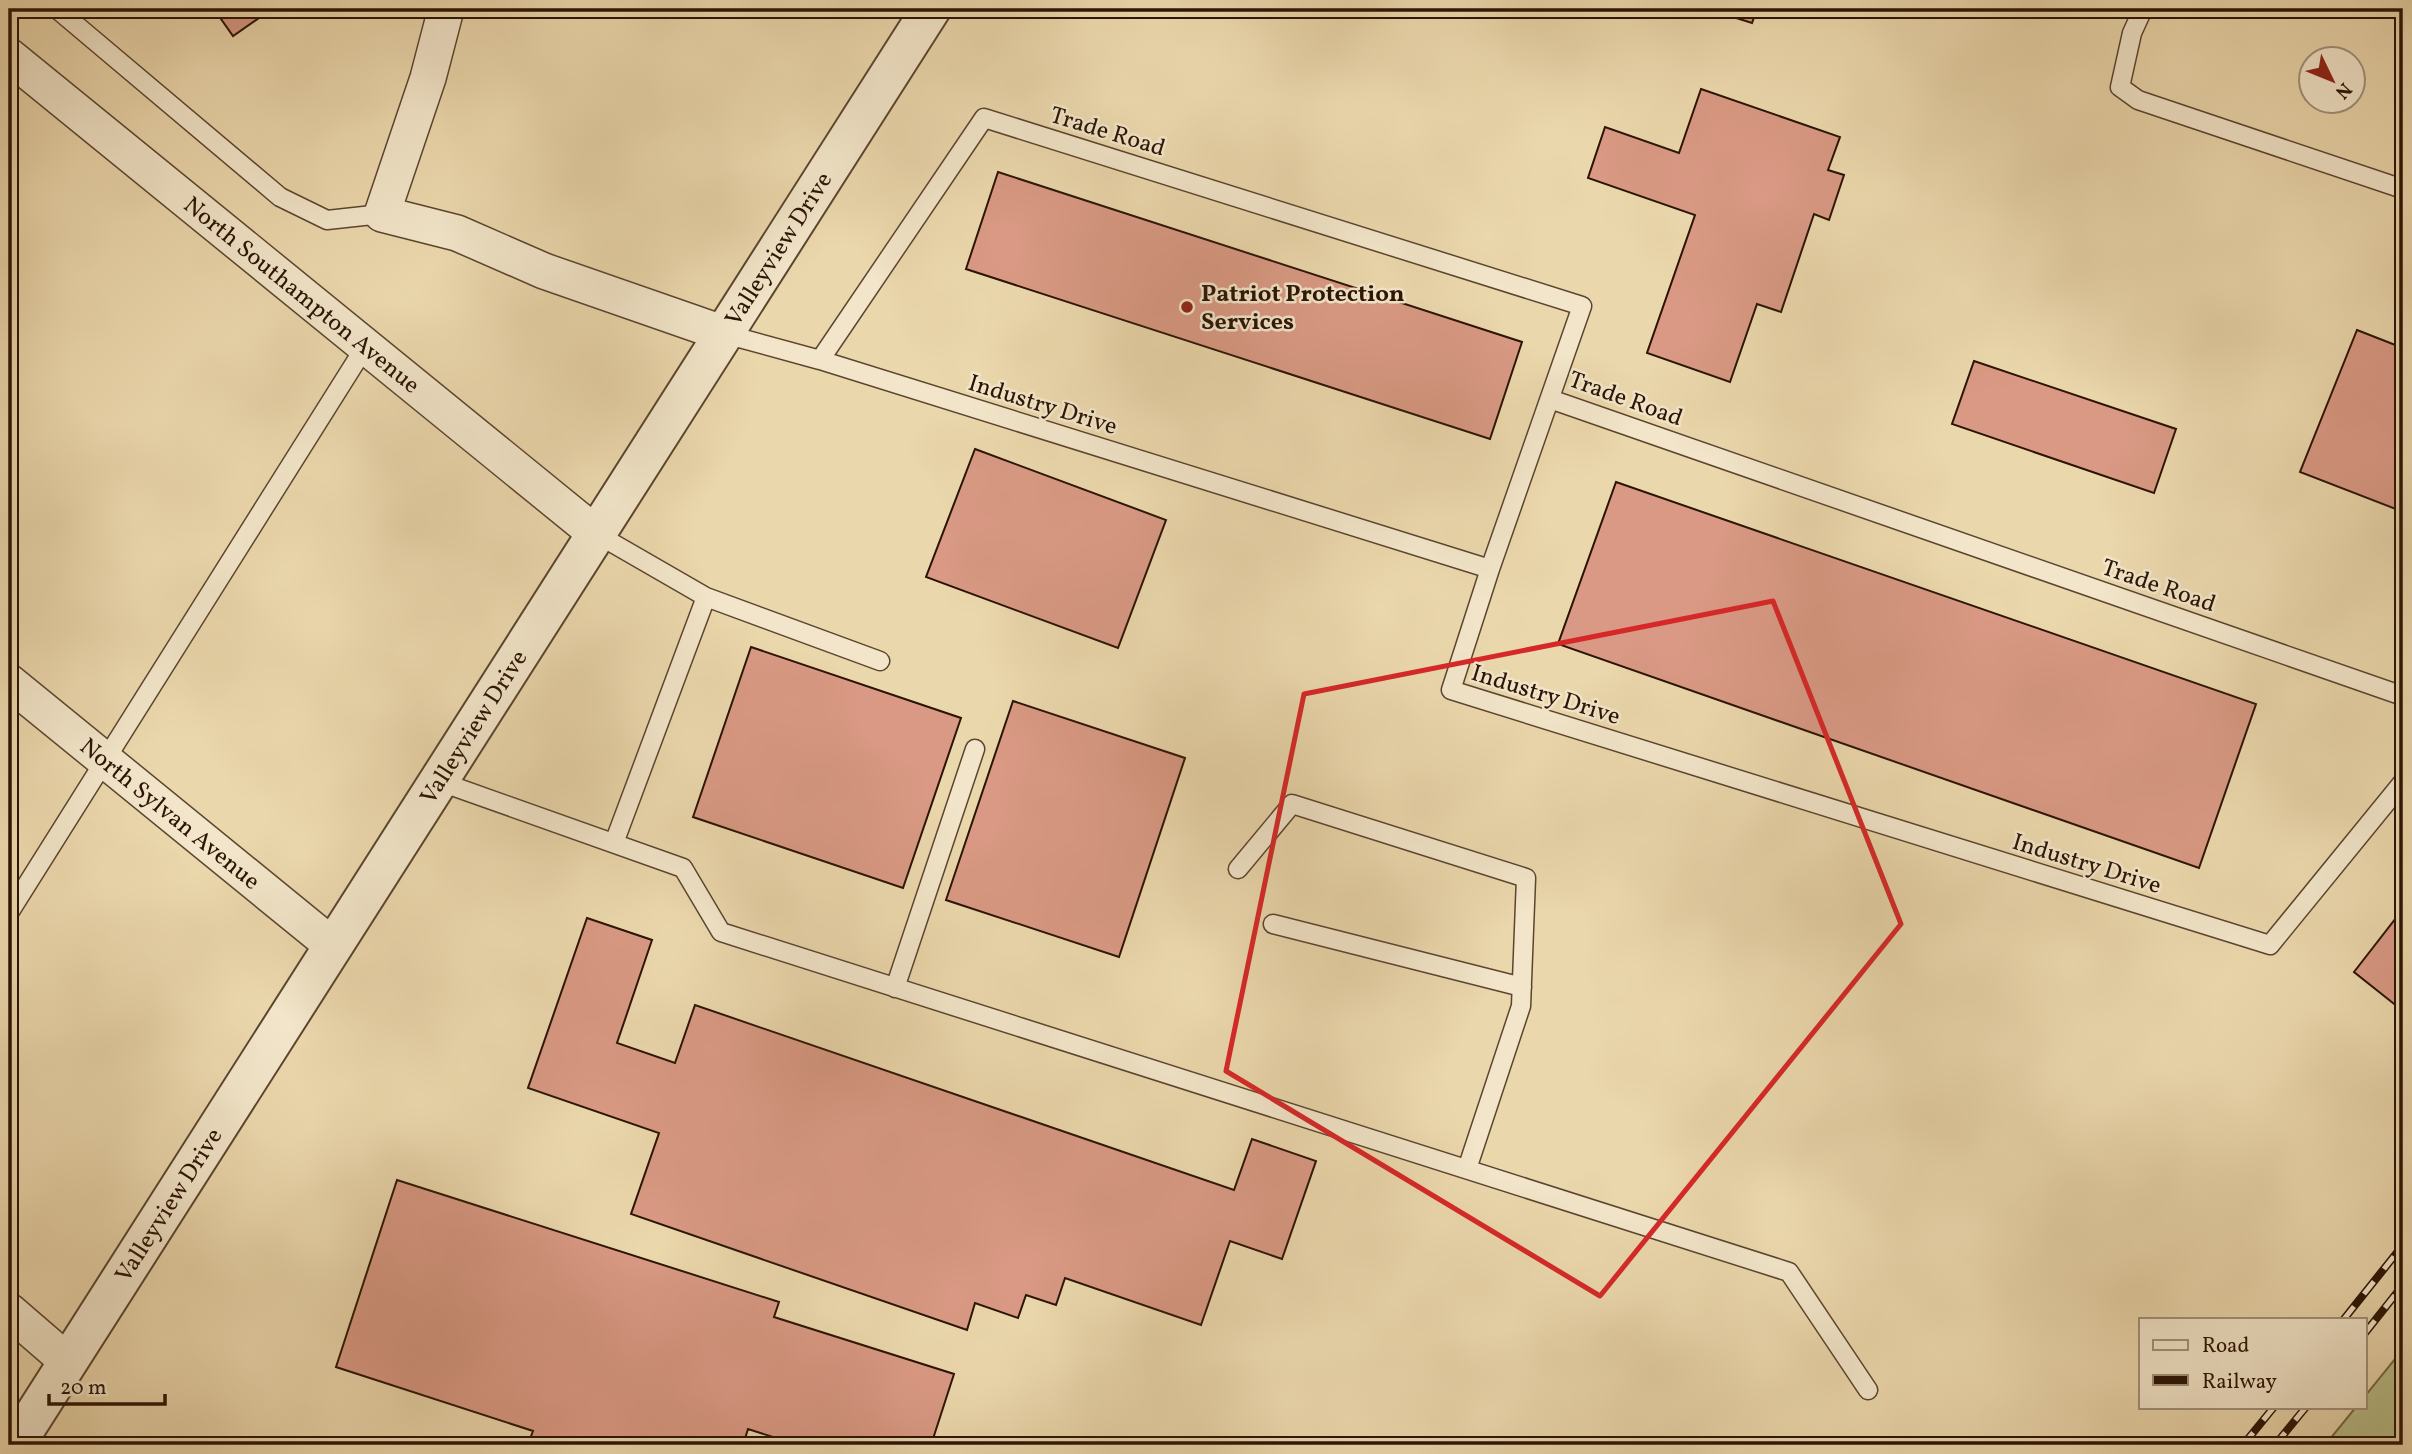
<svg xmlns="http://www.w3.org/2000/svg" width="2412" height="1454" font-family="Vollkorn,serif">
  <rect width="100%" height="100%" fill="#ebd7ac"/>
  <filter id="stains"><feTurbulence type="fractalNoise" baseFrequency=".00286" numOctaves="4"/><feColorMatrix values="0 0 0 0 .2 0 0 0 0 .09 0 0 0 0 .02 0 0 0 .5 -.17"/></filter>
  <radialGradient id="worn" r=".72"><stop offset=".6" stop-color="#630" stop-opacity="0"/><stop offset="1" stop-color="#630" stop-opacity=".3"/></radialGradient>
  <!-- green -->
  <path fill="#b9be88" stroke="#726946" stroke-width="2" d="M2403,1349V1445H2325L2356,1407H2365V1396Z"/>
  <!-- building -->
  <path fill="#d99984" stroke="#2b1405" stroke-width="2" d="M214,9H272L233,36Z
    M1708,9H1757L1752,23Z
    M1701,89L1840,137L1828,170L1844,175L1829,220L1814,214L1781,312L1757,304L1730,382L1647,353L1695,215L1588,178L1605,127L1679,153Z
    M998,172L1522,342L1490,439L966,269Z
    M2357,330L2403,348L2401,511L2300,472Z
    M1974,361L2176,429L2154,493L1952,424Z
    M975,449L1166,520L1118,648L926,577Z
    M1616,482L2256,704L2199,868L1558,644Z
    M751,647L961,718L903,888L693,817Z
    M1013,701L1185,758L1119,957L946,900Z
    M2403,909V1011L2354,972Z
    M587,918L652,940L617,1043L675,1063L695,1005L1234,1190L1252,1139L1316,1161L1282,1259L1230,1241L1201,1325L1065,1278L1056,1305L1026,1295L1018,1318L975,1303L967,1330L631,1214L659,1133L528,1088Z
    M397,1180L779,1302L774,1317L954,1374L931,1445H798L748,1429L743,1445H533L528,1444L533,1431L336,1367Z"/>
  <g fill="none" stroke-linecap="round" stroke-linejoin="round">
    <!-- service casing -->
    <g stroke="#5b452f" stroke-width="21">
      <path id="service" d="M57,9L280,197L327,220L382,214
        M2143,9L2132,33L2120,87L2138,100L2403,189
        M725,334L820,360L1490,569
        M820,360L984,118L1582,306L1490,569L1451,690L2270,945L2403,782
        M1550,399L2403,696
        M595,533L706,597L614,843
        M706,597L880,661
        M438,781L683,868L721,932L1789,1272L1868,1390
        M1238,869L1292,804L1526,878L1521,1006L1467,1169
        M9,913L365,347
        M1273,924L1522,987
        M895,988L975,749"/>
    </g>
    <!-- minor casing -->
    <g stroke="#5b452f" stroke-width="38">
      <g id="minor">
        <path d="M446,9L428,78L382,214L457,233L544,271L725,334"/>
        <path id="s1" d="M9,56L595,533"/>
        <path id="s2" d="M9,682L333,946"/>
        <path d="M9,1311L67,1361"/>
      </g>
    </g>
    <!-- tertiary casing -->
    <g stroke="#5b452f" stroke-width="42">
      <g id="tertiary">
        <path id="s3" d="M15,1445L931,9"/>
      </g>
    </g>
    <!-- service -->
    <use href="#service" stroke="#f2e5c9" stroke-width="18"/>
    <!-- minor -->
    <use href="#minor" stroke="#f2e5c9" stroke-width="35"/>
    <!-- tertiary -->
    <use href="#tertiary" stroke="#f2e5c9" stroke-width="38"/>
    <!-- rail casing -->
    <g stroke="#2b1405" stroke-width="8">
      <path id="rail" d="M2344,1319L2403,1245
        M2365,1333L2403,1285
        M2243,1445L2274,1407
        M2275,1445L2306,1407"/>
    </g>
    <!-- rail -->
    <use href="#rail" stroke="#f2e5c9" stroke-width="5" stroke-dasharray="16" stroke-linecap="butt"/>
  </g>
  <!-- marked area -->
  <path fill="none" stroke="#d62828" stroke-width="5" stroke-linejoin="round" d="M1773,601L1901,924L1600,1296L1226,1071L1304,694Z"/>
  <!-- markers -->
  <circle fill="#8f2418" stroke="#f2e5c9" stroke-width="2.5" cx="1187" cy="307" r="7"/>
  <g text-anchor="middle" stroke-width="5" stroke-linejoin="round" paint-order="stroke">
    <!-- street labels -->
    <g font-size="24" fill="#2b1405" stroke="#f2e5c9">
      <text transform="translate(1108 131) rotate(17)" y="8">Trade Road</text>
      <text dy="8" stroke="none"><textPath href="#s3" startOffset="1419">Valleyview Drive</textPath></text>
      <text dy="8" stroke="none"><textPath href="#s1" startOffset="378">North Southampton Avenue</textPath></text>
      <text transform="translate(1626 398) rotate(20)" y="8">Trade Road</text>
      <text transform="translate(1043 404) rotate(17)" y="8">Industry Drive</text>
      <text transform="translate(2159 585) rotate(19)" y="8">Trade Road</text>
      <text transform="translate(1546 694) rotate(17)" y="8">Industry Drive</text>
      <text dy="8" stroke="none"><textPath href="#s3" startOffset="852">Valleyview Drive</textPath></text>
      <text dy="8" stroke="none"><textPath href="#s2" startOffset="208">North Sylvan Avenue</textPath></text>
      <text transform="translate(2087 863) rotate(17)" y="8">Industry Drive</text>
      <text dy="8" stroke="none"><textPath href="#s3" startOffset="285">Valleyview Drive</textPath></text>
    </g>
    <!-- poi labels -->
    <g font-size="24" font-weight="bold" fill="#2b1405" stroke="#f2e5c9" text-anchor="start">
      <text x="1201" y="301">Patriot Protection<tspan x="1201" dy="28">Services</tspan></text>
    </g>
  </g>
  <!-- margin -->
  <rect width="2412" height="1454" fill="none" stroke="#ebd7ac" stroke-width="35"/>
  <rect x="10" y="10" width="2391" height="1433" fill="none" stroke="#2b1405" stroke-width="3.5"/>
  <rect x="18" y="18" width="2377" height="1419" fill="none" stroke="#2b1405" stroke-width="2"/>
  <!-- legend -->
  <rect x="2139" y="1318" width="228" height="91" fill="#f2e5c9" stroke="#a2917b" stroke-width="2"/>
  <rect x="2153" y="1340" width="35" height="10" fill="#f2e5c9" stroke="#a2917b" stroke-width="2"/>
  <text x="2202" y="1352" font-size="21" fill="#2b1405">Road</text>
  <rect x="2153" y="1375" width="35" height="10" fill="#2b1405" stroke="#a2917b" stroke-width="2"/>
  <text x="2202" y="1388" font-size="21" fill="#2b1405">Railway</text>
  <!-- north arrow -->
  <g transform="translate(2332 80) rotate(133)"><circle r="33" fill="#f2e5c9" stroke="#a2917b" stroke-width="2"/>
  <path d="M0-5L12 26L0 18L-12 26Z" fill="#8f2418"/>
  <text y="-10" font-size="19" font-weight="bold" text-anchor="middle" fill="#2b1405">N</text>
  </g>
  <!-- scale -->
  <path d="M49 1394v10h116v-10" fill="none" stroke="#2b1405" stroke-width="3.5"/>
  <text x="60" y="1394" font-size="21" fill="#2b1405" stroke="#f2e5c9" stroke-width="5" paint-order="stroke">20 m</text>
  <rect width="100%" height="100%" filter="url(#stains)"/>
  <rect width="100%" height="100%" fill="url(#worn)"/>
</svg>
